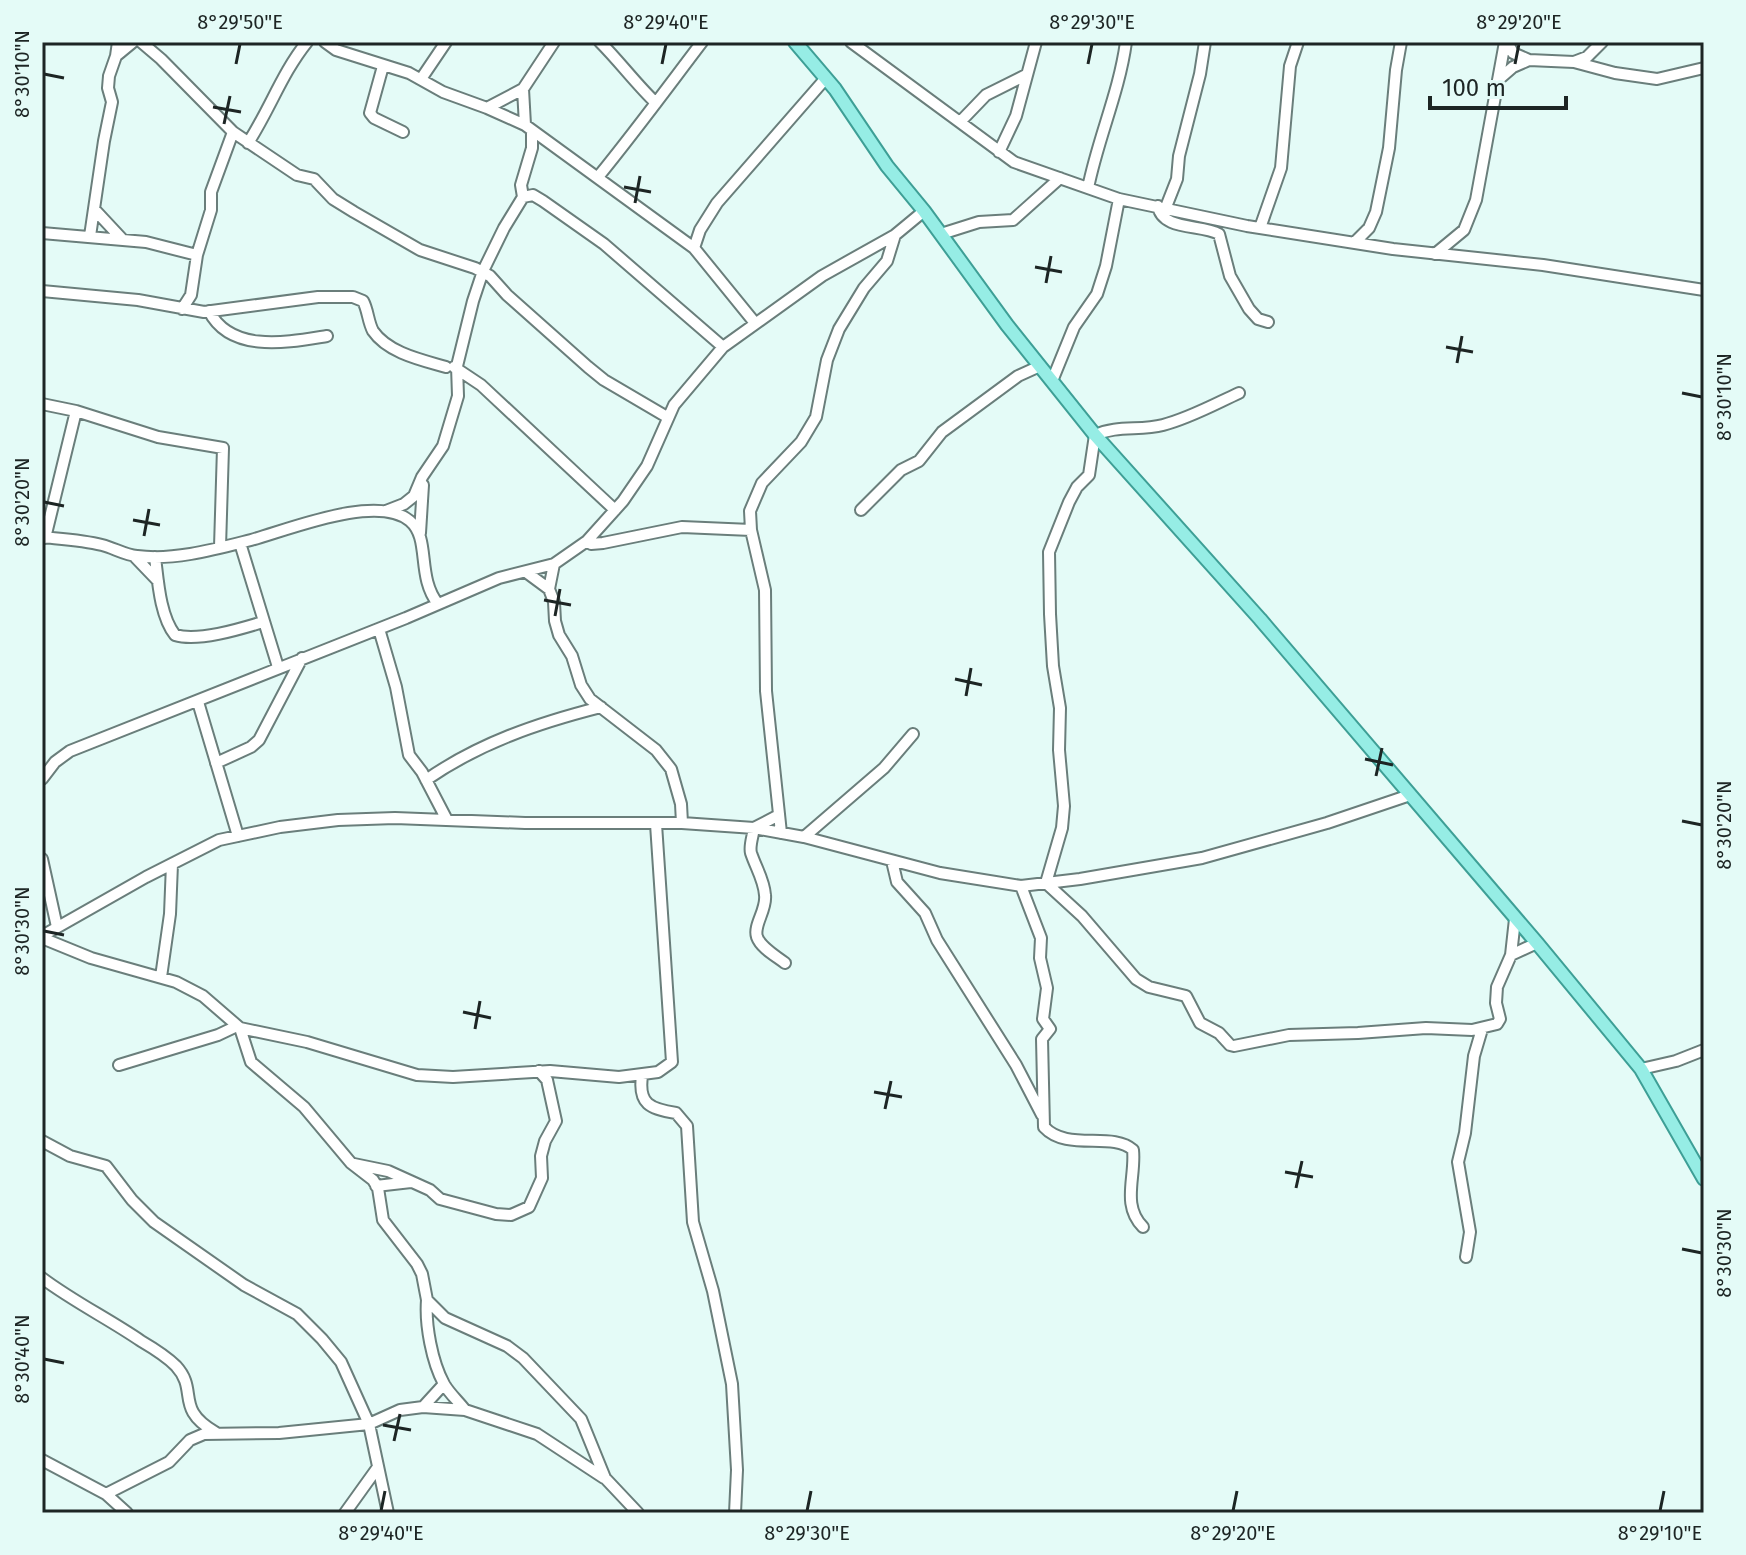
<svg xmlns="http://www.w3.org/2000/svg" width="1746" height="1555" font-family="'Fira Sans',sans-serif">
  <rect width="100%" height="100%" fill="#e4fbf7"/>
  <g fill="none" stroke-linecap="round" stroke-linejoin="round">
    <!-- minor casing -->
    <g stroke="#6a7e7b" stroke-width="14">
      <path id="minor" d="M141,42L161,59L233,132L297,175L314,179L333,199L354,212L420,250L475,268L490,276L507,295L588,367L604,380L667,417
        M325,42L336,50L409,73L443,92L487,108L525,125L694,248
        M600,42C620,62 636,84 656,103
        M851,42L1014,162L1119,199L1247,226L1393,249L1543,265L1704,290
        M1507,42L1513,53L1529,60L1574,62L1587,57L1602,42
        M116,56L133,42
        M1574,62L1615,73L1657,79L1704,68
        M383,66L370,113L374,118L403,132
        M421,79L446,42
        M1498,80L1513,67L1529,60
        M523,89L525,125
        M487,108L523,89L554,42
        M960,122L986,95L1026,75
        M248,143C270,109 282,73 307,42
        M999,152L1016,116L1036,42
        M598,177C634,133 667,88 702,42
        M1088,188C1098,138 1119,93 1126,42
        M523,197L533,195L543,201L604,244L723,347
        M1158,206C1162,231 1201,224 1219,234L1230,276L1249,309L1258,319L1268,322
        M1166,207L1177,179L1179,156L1200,74L1205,42
        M94,209L122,239
        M1260,228L1281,168L1290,66L1298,42
        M42,233L146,242L197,255L191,295L182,309
        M941,234L979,222L1013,220L1060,178
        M90,236L104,141L112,102L108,88L109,76L116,56L118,42
        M1354,243L1369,228L1376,212L1389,148L1396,70L1401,42
        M1435,254L1464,230L1476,200L1505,42
        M197,255L211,210V192L233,132
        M42,291L138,300L204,312L318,297H353L363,301C368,310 368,322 373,331C388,353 422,360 446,367
        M209,311C231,354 289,342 327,336
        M755,323L694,248L700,230L717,203L826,78
        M454,367L481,385L615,510
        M1052,381L1074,327L1097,294L1106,266L1119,199
        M1239,393C1215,404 1190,418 1163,425C1140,431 1117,425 1095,435L1089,475L1077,487L1069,502L1049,552L1050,614L1053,666L1060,708L1059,750L1064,806L1062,828L1046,883L1082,916L1136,979L1149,987L1186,996L1200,1023L1219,1033L1230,1045L1234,1046L1289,1035L1358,1033L1426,1028L1472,1030L1497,1024L1500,1019L1496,1003L1497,987L1511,955L1515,919
        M42,404L76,411
        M861,510L901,470L919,461L942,432L1018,376L1040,366
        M386,511L404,504L414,496L422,477L443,446L458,396L457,366L473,301L483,271L504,228L523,197L521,185L532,148V131
        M420,533L423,485
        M42,537C62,539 83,540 102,545C114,548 125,555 137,556C174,561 216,549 251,540C288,530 377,493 410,521C431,539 416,576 438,604
        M45,538L76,411L158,437L223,448L220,547
        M587,541L591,544L603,543L682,527L751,530
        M240,543L278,667
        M134,556L158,581
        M155,557C158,581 160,616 175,635C198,642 240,629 263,622
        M554,564L549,589L554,602L555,621L559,635L572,656L581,685L590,699L656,750L671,769L681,804L682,823
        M526,572L549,589
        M379,629L396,687L409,755L422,772L447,820
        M198,702L238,836
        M216,763L251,747L259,740L302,658
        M42,779L55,762L70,751L406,618L499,578L554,564L587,541L623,501L647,466L674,405L723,347L822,276L895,235L924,211
        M426,780C479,743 538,723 601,707
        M779,815L754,828C753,836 749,846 751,853C756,868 764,880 765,895C767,910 753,925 757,937C761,948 776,956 785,963
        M781,833L766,691L765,590L751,530L750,511L762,483L801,442L816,417L827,360L839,329L864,288L887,261L895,235
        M804,837L884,768L913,734
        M42,859L57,927
        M892,861L897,882L925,913L937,940L1016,1065L1042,1115
        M1021,886L1041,938L1040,958L1047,988L1043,1019L1050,1029L1042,1039L1044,1127C1067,1152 1112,1131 1133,1150C1136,1177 1121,1205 1143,1227
        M42,936L146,877L219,840L280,827L338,820L395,818L525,823H682L754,828L804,837L940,873L1021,886L1080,879L1202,858L1327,823L1410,795
        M42,938L91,958L176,982L203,996L240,1028L307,1042L417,1075L453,1077L550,1071L619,1077L658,1072L672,1062L656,824
        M1511,955L1537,943
        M161,977L170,914L172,864
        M240,1028L251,1062L304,1107L351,1163L373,1180L378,1188L383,1220L417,1264L422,1274L427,1300L445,1318L507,1346L523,1358L581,1419L605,1478L638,1513
        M119,1065L218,1035L237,1026
        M1641,1069L1676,1061L1704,1050
        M642,1076C638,1104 650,1109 676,1113L687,1126L693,1222L713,1291L732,1384L737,1470L735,1513
        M42,1141L70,1156L106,1166L132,1200L154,1222L244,1285L297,1314L322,1339L341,1362L369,1424L388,1513
        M354,1164L388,1171L430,1190L440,1199L496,1214L511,1215L529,1207L542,1178L541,1156L545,1141L556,1121L547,1080L539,1071
        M376,1186L411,1182
        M1466,1257L1470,1232L1458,1162L1465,1133L1474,1056L1482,1029
        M42,1278C74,1302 109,1319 141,1341C153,1348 166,1356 176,1366C199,1391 174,1408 215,1432
        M427,1300C425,1325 432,1362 444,1384C449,1393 458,1401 465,1410
        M423,1407L444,1384
        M42,1460L106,1494L127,1513
        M106,1494L169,1462L190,1440L204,1434L279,1433L369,1424L400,1410L423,1407L465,1410L537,1434L604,1478
        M345,1513L378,1467"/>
    </g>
    <!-- major casing -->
    <g stroke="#3e9f96" stroke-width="16">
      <path id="major" d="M795,42L835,89L887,166L924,211L1007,325L1095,435L1260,619L1537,943L1641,1069L1704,1179"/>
    </g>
    <!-- minor -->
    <use href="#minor" stroke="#fff" stroke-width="10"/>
    <!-- major -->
    <use href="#major" stroke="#96ede5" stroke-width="12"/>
  </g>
  <!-- ticks -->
  <path fill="none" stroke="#1d2524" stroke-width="3" d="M236,64L240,44M662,64L666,44M1088,64L1092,44M1515,64L1519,44M44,74L64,78M213,107L241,112M224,124L230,96M624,187L651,192M635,203L640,176M1035,267L1062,272M1046,283L1051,256M1446,347L1473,352M1457,363L1462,336M1682,393L1702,397M44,502L64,506M133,520L160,525M144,536L149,509M544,600L571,605M555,616L560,589M955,679L982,685M966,696L971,668M1365,759L1393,765M1376,776L1382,748M1682,821L1702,825M44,931L64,935M463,1012L491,1018M475,1029L480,1001M874,1092L902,1097M885,1109L891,1081M1285,1172L1313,1177M1296,1188L1302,1161M1682,1249L1702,1253M44,1359L64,1363M383,1425L411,1430M394,1441L400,1414M381,1511L385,1491M807,1511L811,1491M1233,1511L1237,1491M1660,1511L1664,1491"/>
  <!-- border -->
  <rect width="1746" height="1555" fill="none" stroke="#e4fbf7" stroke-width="88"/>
  <!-- scale -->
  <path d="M1430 96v12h136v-12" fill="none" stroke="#1d2524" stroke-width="4"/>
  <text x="1442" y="96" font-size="24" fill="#1d2524" stroke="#e4fbf7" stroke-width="6" paint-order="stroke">100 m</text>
  <rect x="44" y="44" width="1658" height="1467" fill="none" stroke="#1d2524" stroke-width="3"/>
  <g font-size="20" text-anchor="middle" fill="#1d2524">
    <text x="240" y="29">8°29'50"E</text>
    <text x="666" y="29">8°29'40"E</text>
    <text x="1092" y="29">8°29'30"E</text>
    <text x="1519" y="29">8°29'20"E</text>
    <text transform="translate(22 74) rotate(-90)" y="7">8°30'10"N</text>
    <text transform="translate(1724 397) rotate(-90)" y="7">8°30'10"N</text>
    <text transform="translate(22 502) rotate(-90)" y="7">8°30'20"N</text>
    <text transform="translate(1724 825) rotate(-90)" y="7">8°30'20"N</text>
    <text transform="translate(22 931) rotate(-90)" y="7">8°30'30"N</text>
    <text transform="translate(1724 1253) rotate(-90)" y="7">8°30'30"N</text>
    <text transform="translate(22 1359) rotate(-90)" y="7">8°30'40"N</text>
    <text x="381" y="1540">8°29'40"E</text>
    <text x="807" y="1540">8°29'30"E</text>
    <text x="1233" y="1540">8°29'20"E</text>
    <text x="1660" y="1540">8°29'10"E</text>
  </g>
</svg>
